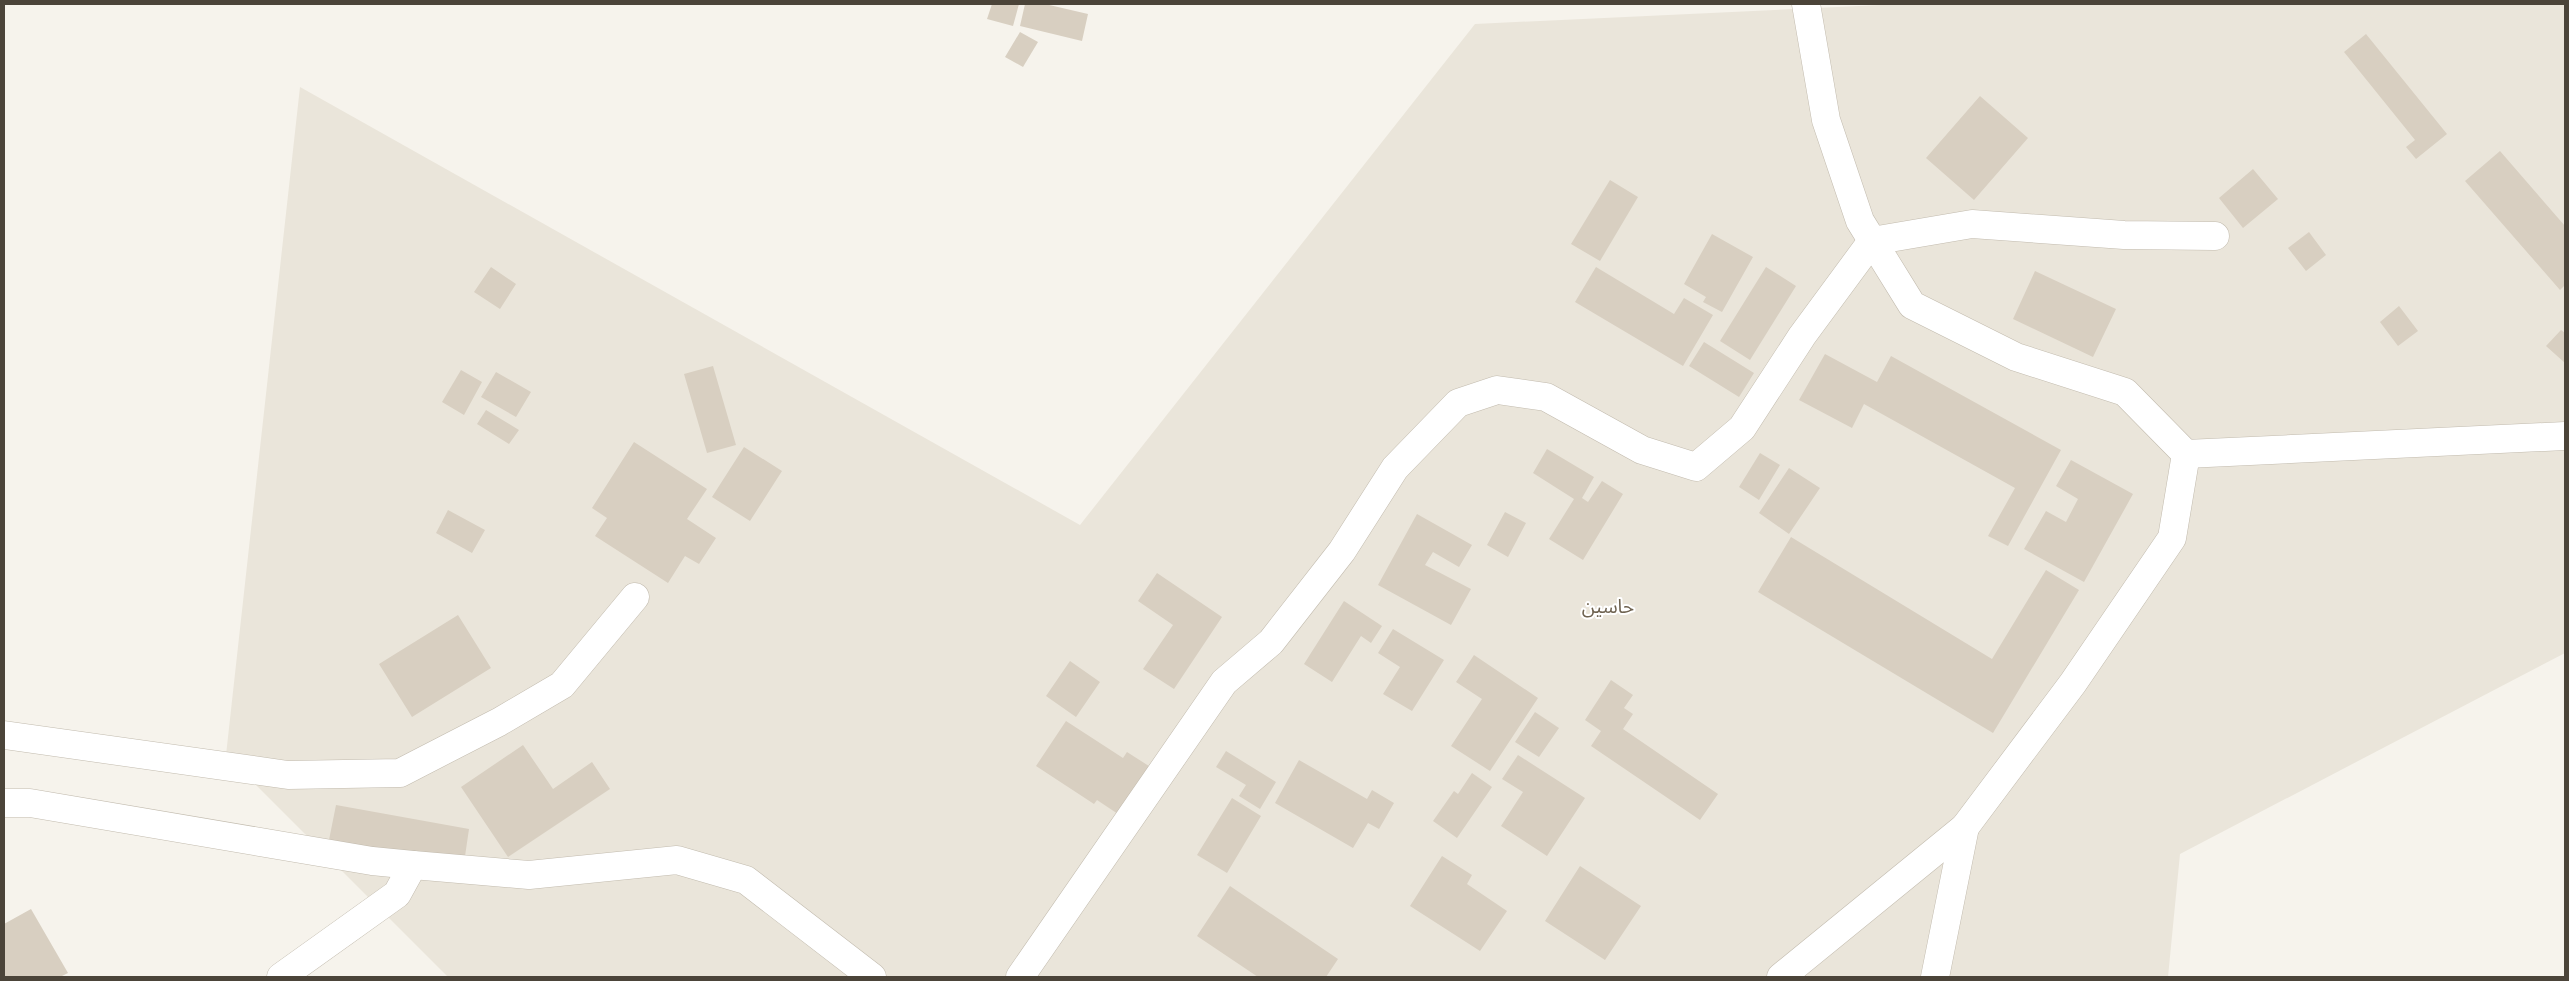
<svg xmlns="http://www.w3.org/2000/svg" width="2569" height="981" font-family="Quicksand,'Noto Sans Arabic',sans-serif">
  <rect width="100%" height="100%" fill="#f6f3ec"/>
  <!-- residential -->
  <path fill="#eae5da" d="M1902,4H2565V653L2180,854L2168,977H448L226,755L300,87L1080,525L1475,24Z"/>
  <!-- building -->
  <path fill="#d8cfc1" d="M992,4H1019L1013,26L987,19Z
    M1025,4H1045L1088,14L1082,41L1020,26Z
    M1020,32L1038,42L1023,67L1005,57Z
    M2366,34L2447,134L2416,159L2406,147L2415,140L2344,52Z
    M1980,96L2028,138L1974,200L1926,158Z
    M2500,151L2565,226V285L2560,290L2465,181Z
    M2253,169L2278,199L2243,228L2219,198Z
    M1610,180L1638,197L1600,261L1571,244Z
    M2309,232L2326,255L2306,271L2288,248Z
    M1712,234L1753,257L1722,312L1703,302L1706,297L1684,284Z
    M491,267L516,284L500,309L474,292Z
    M1596,267L1674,314L1684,298L1713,315L1683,366L1575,302Z
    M1766,267L1796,286L1750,360L1720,341Z
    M2035,271L2116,309L2093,357L2013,319Z
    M2399,306L2418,331L2398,346L2380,322Z
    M2561,330L2565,333V363L2546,346Z
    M1704,342L1754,373L1739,397L1689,366Z
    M1825,354L1877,382L1891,356L2061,450L2008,546L1988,536L2015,488L1864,404L1852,428L1799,400Z
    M713,366L736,445L707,453L684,374Z
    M461,370L482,382L464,415L442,402Z
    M496,372L531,392L516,417L481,397Z
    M486,410L519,430L509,444L477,424Z
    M634,442L707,489L687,519L716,538L699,564L685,556L668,583L595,536L607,518L592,508Z
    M744,447L782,471L750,521L712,497Z
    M1547,449L1594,477L1582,498L1588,502L1602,481L1623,494L1583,560L1549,539L1574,499L1533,473Z
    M1760,453L1780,465L1759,500L1739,487Z
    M2071,460L2133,494L2084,582L2024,549L2046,511L2066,522L2078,499L2056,486Z
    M1789,468L1820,488L1789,534L1759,513Z
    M448,510L485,530L472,553L436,533Z
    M1505,512L1526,523L1508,557L1487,545Z
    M1417,514L1472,545L1459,567L1433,552L1425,565L1471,589L1451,625L1378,585Z
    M1791,537L1992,659L2046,570L2079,590L1993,733L1758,592Z
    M1157,573L1222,617L1174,689L1143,669L1173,625L1138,601Z
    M1344,601L1382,626L1371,643L1361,636L1332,682L1304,664Z
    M458,615L491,668L412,717L379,664Z
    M1393,629L1444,660L1412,711L1383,694L1400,667L1378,653Z
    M1474,655L1538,698L1490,771L1451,746L1482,699L1456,682Z
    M1070,661L1100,682L1076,717L1046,696Z
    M1611,680L1633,695L1624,708L1633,714L1623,729L1718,794L1700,820L1591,746L1601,731L1585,720Z
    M1535,712L1559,728L1539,757L1515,742Z
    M1066,721L1123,758L1127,752L1152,768L1121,816L1097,800L1094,804L1036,766Z
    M523,745L553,789L592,762L610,789L508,857L461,787Z
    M1226,751L1276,782L1260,809L1239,796L1246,785L1216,767Z
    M1518,755L1585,798L1547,856L1501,826L1523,792L1502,779Z
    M1299,760L1367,799L1372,790L1394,803L1379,829L1368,823L1353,848L1275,803Z
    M1472,773L1492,787L1457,838L1433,821L1454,791L1458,794Z
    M1232,798L1261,816L1227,873L1197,855Z
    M336,805L469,829L464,863L329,840Z
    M1442,856L1472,875L1467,884L1507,911L1480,951L1410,906Z
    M1580,866L1641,906L1605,960L1545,921Z
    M1230,886L1338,959L1326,977H1258L1197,936Z
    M31,909L68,973L60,977H4V924Z"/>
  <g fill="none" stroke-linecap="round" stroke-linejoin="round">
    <!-- minor casing -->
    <g stroke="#c2bbae" stroke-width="29">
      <path id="minor" d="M2186,454L2565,436
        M4,735L288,775L400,773L499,722L562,685L635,597
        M281,977L397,894L413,865
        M1020,977L1224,682L1271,642L1342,551L1395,468L1458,403L1497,390L1546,397L1642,450L1696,467L1742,428L1802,336L1872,241L1972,224L2124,235L2215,236
        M1935,977L1965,827"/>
    </g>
    <!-- tertiary casing -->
    <g stroke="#c2bbae" stroke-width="29">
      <path id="tertiary" d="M4,803H30L372,861L413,865L529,875L677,860L746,880L872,977
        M1781,977L1965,827L2073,683L2172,538L2186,454L2125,392L2016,357L1912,305L1860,221L1826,120L1806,4"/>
    </g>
    <!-- minor -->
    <use href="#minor" stroke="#fff" stroke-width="28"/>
    <!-- tertiary -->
    <use href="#tertiary" stroke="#fff" stroke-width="28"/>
  </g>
  <g text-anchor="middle" stroke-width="4" stroke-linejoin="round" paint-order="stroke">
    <!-- quarter labels -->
    <g font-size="19" fill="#6e6250" stroke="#fff">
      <text x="1608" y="613">حاسين</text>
    </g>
  </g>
  <!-- border -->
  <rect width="2569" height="981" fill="none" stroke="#4b4439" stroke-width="10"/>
</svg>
